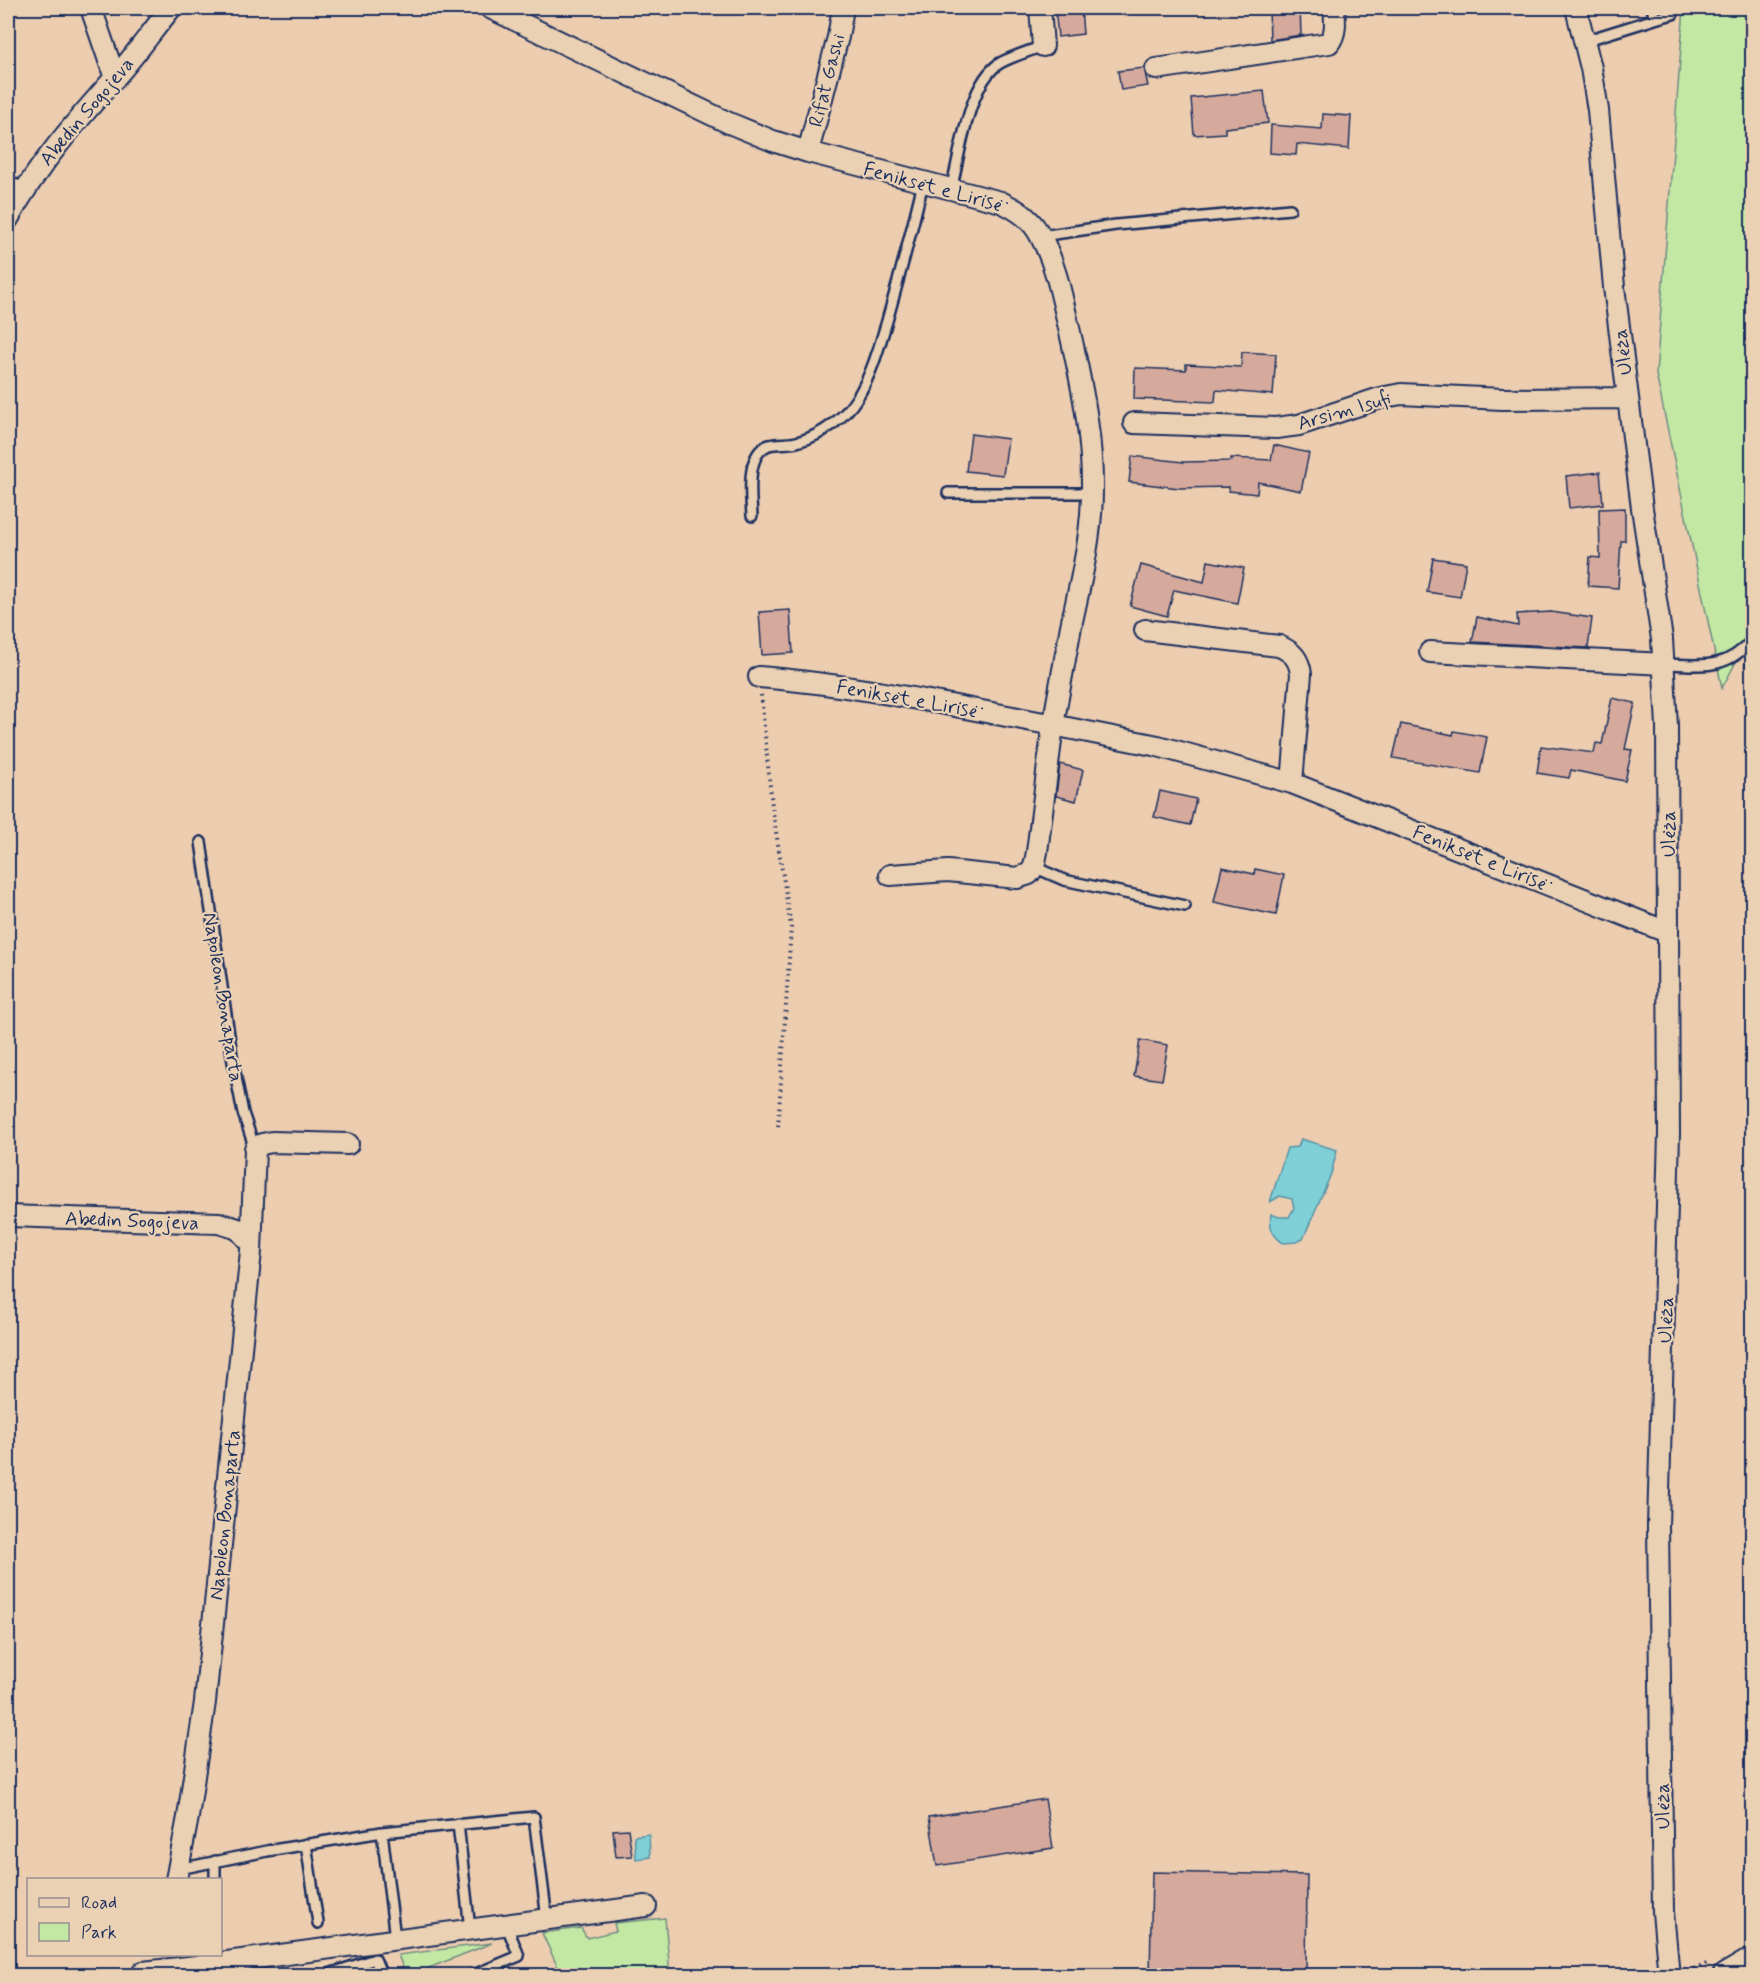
<svg xmlns="http://www.w3.org/2000/svg" width="1760" height="1983" font-family="Mynerve,sans-serif">
  <rect width="100%" height="100%" fill="#edcdb0"/>
  <filter id="ink" filterUnits="userSpaceOnUse"><feTurbulence type="fractalNoise" baseFrequency=".0167" numOctaves="2"/><feDisplacementMap in="SourceGraphic" scale="12" xChannelSelector="R" yChannelSelector="G"/><feConvolveMatrix kernelMatrix="1 2 1 2 8 2 1 2 1" color-interpolation-filters="sRGB"/></filter>
  <g filter="url(#ink)">
    <!-- green -->
    <path fill="#c2e8a3" stroke="#6e8c80" stroke-width="1.5" d="M1684,8H1752V632L1722,688L1656,374Z
      M665,1918L670,1975H578L575,1968L561,1974L542,1933L581,1928L587,1938L616,1931L614,1923Z
      M492,1943L411,1975H406L398,1955Z"/>
    <!-- water -->
    <path fill="#7fd0d6" stroke="#5790a6" stroke-width="1.5" d="M1301,1139L1337,1150L1331,1174L1303,1239L1297,1242L1283,1243C1272,1235 1269,1227 1271,1214L1279,1217H1289L1294,1208L1292,1199L1280,1196L1270,1202L1287,1148L1298,1147Z
      M649,1834L650,1857L636,1859L634,1836Z"/>
    <!-- building -->
    <path fill="#d5aa9c" stroke="#1b2f5e" stroke-width="1.5" d="M1055,8H1081L1083,34L1058,37Z
      M1269,8H1300L1301,35L1270,40Z
      M1144,68L1148,86L1121,90L1118,71Z
      M1264,91L1268,123L1225,128V133L1194,135L1191,98Z
      M1323,114L1351,116L1349,149L1297,144L1296,155L1270,153L1271,125L1322,129Z
      M1242,352L1276,354L1273,395L1216,390L1215,402L1134,399L1135,368L1186,370V364L1241,367Z
      M971,434L1008,439L1003,475L966,471Z
      M1274,445L1309,453L1301,491L1258,482L1257,494L1229,491V487L1179,488L1129,482L1132,456L1183,462L1231,461V458L1271,460Z
      M1600,472L1603,504L1569,508L1566,476Z
      M1625,508V541H1621L1618,588L1588,586L1590,557L1600,558L1599,509Z
      M1433,558L1466,563L1460,597L1427,592Z
      M1208,561L1244,568L1237,603L1174,590L1167,616L1130,606L1141,565L1204,582Z
      M790,610L793,653L762,655L759,612Z
      M1551,612L1592,618L1588,648L1472,642L1477,617L1518,626L1517,614Z
      M1612,698L1635,703L1625,749L1632,750L1625,781L1571,770L1569,778L1537,773L1541,746L1594,753L1596,743L1602,744Z
      M1401,724L1453,735L1454,731L1487,737L1480,773L1393,758Z
      M1060,764L1083,770L1076,801L1056,796Z
      M1160,791L1196,799L1190,825L1154,817Z
      M1222,867L1254,874L1255,869L1284,875L1276,915L1214,902Z
      M1140,1040L1168,1045L1162,1080L1134,1076Z
      M1045,1799L1053,1848L937,1866L929,1817Z
      M628,1829L632,1856L616,1857L613,1830Z
      M1152,1872L1307,1875L1306,1976H1150Z"/>
    <g fill="none" stroke-linecap="round" stroke-linejoin="round">
      <!-- service casing -->
      <g stroke="#1b2f5e" stroke-width="14">
        <path id="service" d="M1655,19L1673,14
          M1584,41L1655,19L1652,8
          M8,181L24,188
          M951,190C960,155 968,83 1000,63C1013,56 1030,51 1043,46
          M1041,236L1116,225L1290,209
          M948,493H1092
          M752,516C751,497 745,453 769,445C779,442 790,445 800,441C823,435 845,417 857,398C872,374 879,347 887,321C900,275 912,229 923,183
          M1665,664C1702,665 1725,671 1752,640
          M201,842L233,1062L243,1113L255,1149
          M1034,867L1064,880L1185,906
          M458,1824L470,1929
          M382,1832L395,1938
          M306,1844L318,1923
          M179,1869L267,1851L382,1832L534,1817L547,1919
          M215,1880V1861
          M333,1976L332,1973L375,1959L382,1976
          M471,1976L519,1956L506,1924"/>
      </g>
      <!-- minor casing -->
      <g stroke="#1b2f5e" stroke-width="24">
        <path id="minor" d="M91,8L115,78
          M490,8L729,123L773,141L808,152L1001,202C1018,210 1032,219 1041,237C1056,265 1062,298 1069,328C1083,389 1096,452 1091,514C1088,552 1079,589 1071,626C1065,659 1059,692 1053,725L1158,746L1292,783L1667,932
          M1040,8L1043,46
          M1576,8L1591,68L1598,110L1614,287L1642,508L1662,639L1667,726L1669,1134L1658,1526L1663,1912L1669,1976
          M1156,69L1329,43C1337,33 1335,19 1334,8
          M808,152L838,37L843,8
          M8,219C36,167 74,124 113,80C134,57 152,31 171,8
          M1134,423L1276,428L1299,425L1380,398L1401,394L1502,399L1627,398
          M1145,630L1279,646C1293,652 1299,659 1301,674L1292,783
          M1430,652L1665,664
          M759,677C858,685 955,706 1053,725L1037,852L1034,867L1029,874L1017,878L948,871L890,875
          M8,1216L219,1223L238,1229L250,1242
          M176,1880L188,1817L205,1702L251,1251L255,1149L262,1144L272,1142L348,1144
          M143,1972L197,1966L646,1906"/>
      </g>
      <!-- tertiary casing -->
      <g stroke="#1b2f5e" stroke-width="28">
        <path id="tertiary" d="M1725,1976L1752,1960"/>
      </g>
      <!-- path -->
      <path stroke="#1b2f5e" stroke-width="4" stroke-dasharray="1.5 4.5" stroke-linecap="butt" d="M1744,665L1752,666
        M761,695L772,806L791,927L778,1127
        M1688,1971L1709,1963"/>
      <!-- service -->
      <use href="#service" stroke="#ebd1b3" stroke-width="9"/>
      <!-- minor -->
      <use href="#minor" stroke="#ebd1b3" stroke-width="20"/>
      <!-- tertiary -->
      <use href="#tertiary" stroke="#ebd1b3" stroke-width="24"/>
    </g>
  </g>
  <g text-anchor="middle" stroke-width="4.5" stroke-linejoin="round" paint-order="stroke">
    <!-- street labels -->
    <g font-size="20" fill="#1b2f5e" stroke="#ebd1b3">
      <text transform="translate(826 80) rotate(-76)" y="7">Rifat Gashi</text>
      <text transform="translate(86 111) rotate(-50)" y="7">Abedin Sogojeva</text>
      <text transform="translate(933 186) rotate(15)" y="7">Feniksët e Lirisë</text>
      <text transform="translate(1622 352) rotate(-97)" y="7">Ulëza</text>
      <text transform="translate(1344 410) rotate(-16)" y="7">Arsim Isufi</text>
      <text transform="translate(907 698) rotate(10)" y="7">Feniksët e Lirisë</text>
      <text transform="translate(1668 834) rotate(-90)" y="7">Ulëza</text>
      <text transform="translate(1480 857) rotate(22)" y="7">Feniksët e Lirisë</text>
      <text transform="translate(224 997) rotate(81)" y="7">Napoleon Bonaparta</text>
      <text transform="translate(132 1220) rotate(2)" y="7">Abedin Sogojeva</text>
      <text transform="translate(1665 1320) rotate(-88)" y="7">Ulëza</text>
      <text transform="translate(224 1515) rotate(-84)" y="7">Napoleon Bonaparta</text>
      <text transform="translate(1662 1806) rotate(-91)" y="7">Ulëza</text>
    </g>
  </g>
  <!-- margin -->
  <rect width="1760" height="1983" fill="none" stroke="#ebd1b3" stroke-width="30"/>
  <rect x="15" y="15" width="1730" height="1953" fill="none" stroke="#1b2f5e" stroke-width="2" filter="url(#ink)"/>
  <!-- legend -->
  <rect x="27" y="1878" width="195" height="78" fill="#ebd1b3" stroke="#989091" stroke-width="1.5"/>
  <rect x="39" y="1898" width="30" height="9" fill="#ebd1b3" stroke="#989091" stroke-width="1.5"/>
  <text x="81" y="1908" font-size="18" fill="#1b2f5e">Road</text>
  <rect x="39" y="1923" width="30" height="18" fill="#c2e8a3" stroke="#989091" stroke-width="1.5"/>
  <text x="81" y="1938" font-size="18" fill="#1b2f5e">Park</text>
</svg>
